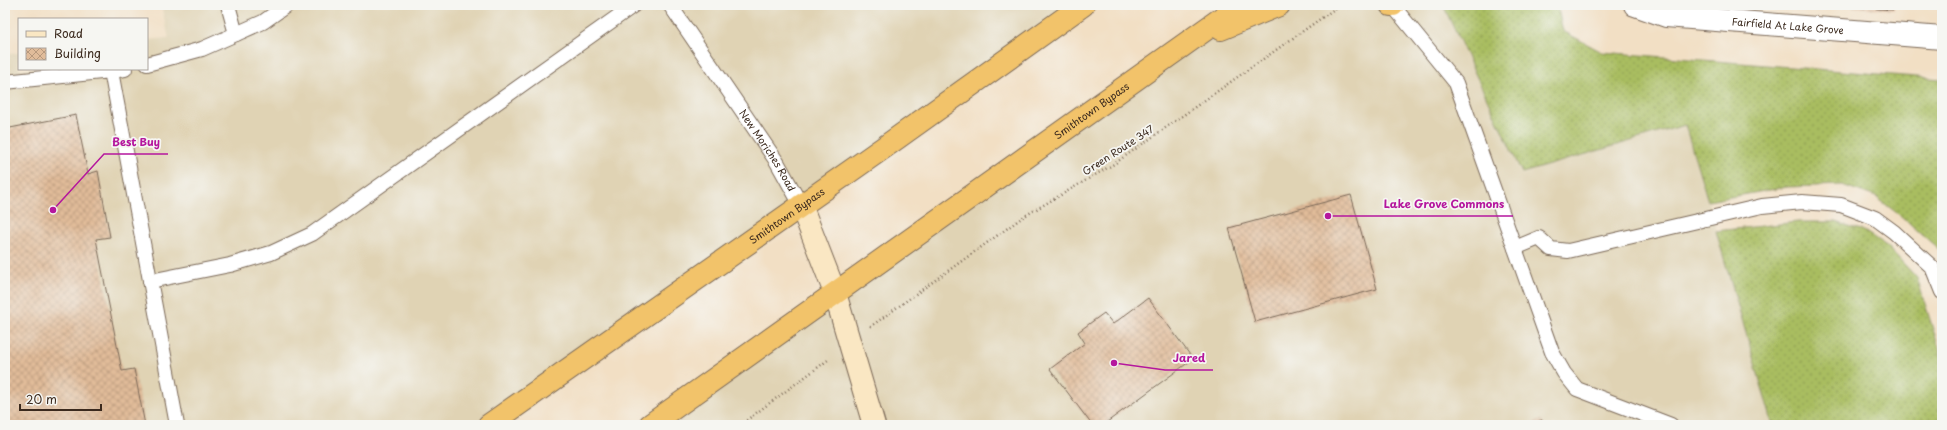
<svg xmlns="http://www.w3.org/2000/svg" width="1947" height="430" font-family="'Playpen Sans',sans-serif">
  <defs>
    <pattern id="grass-dots" width="8" height="8" patternUnits="userSpaceOnUse"><rect width="8" height="8" fill="#a9bd61"/><path d="M2 2h.1M6 6h.1" fill="none" stroke="#8b9a4f" stroke-width="1.8" stroke-linecap="round"/></pattern>
    <pattern id="building-cross-hatch" width="8" height="8" patternUnits="userSpaceOnUse"><rect width="8" height="8" fill="#e1bc9a"/><path d="M0 0l8 8M0 8l8-8" fill="none" stroke="#b8997d"/></pattern>
  </defs>
  <rect width="100%" height="100%" fill="#f6f6f2"/>
  <filter id="ink" filterUnits="userSpaceOnUse"><feTurbulence type="fractalNoise" baseFrequency=".025" numOctaves="2"/><feDisplacementMap in="SourceGraphic" scale="8" xChannelSelector="R" yChannelSelector="G"/><feConvolveMatrix kernelMatrix="1 2 1 2 8 2 1 2 1" color-interpolation-filters="sRGB"/></filter>
  <filter id="wash" filterUnits="userSpaceOnUse"><feTurbulence type="fractalNoise" baseFrequency=".012" numOctaves="4" result="noise"/><feDisplacementMap in="SourceGraphic" scale="16" xChannelSelector="R" yChannelSelector="G"/><feGaussianBlur stdDeviation="0.9" result="paint"/><feColorMatrix in="noise" values="0 0 0 0 0 0 0 0 0 0 0 0 0 0 0 0 0 1.4 0 .05"/><feComposite in="paint" operator="in"/></filter>
  <g filter="url(#wash)">
    <rect width="100%" height="100%" fill="#f2dfc4"/>
    <!-- built -->
    <path fill="#e0d3b4" d="M161,5H1079L490,425H5V54L19,53V69H147V40L169,38Z
      M1240,5H1443L1522,173L1686,125L1773,425H650Z"/>
    <!-- grass -->
    <path fill="url(#grass-dots)" stroke="#727440" d="M1443,5H1557L1563,31L1602,52L1942,79V252L1902,217L1876,197L1842,185L1787,187L1708,201L1685,125L1522,173Z
      M1798,222H1836L1864,231L1888,247L1917,278L1942,358V425H1773L1716,231Z"/>
    <g id="blocks">
      <!-- building -->
      <path fill="url(#building-cross-hatch)" d="M1828,5H1894V10Z
        M76,115L88,174L98,171L110,237L96,239L122,371L134,369L145,425H5V129Z
        M1351,195L1377,289L1255,322L1229,228Z
        M1148,298L1193,359L1103,425H1092L1050,369L1085,343L1078,332L1104,313L1113,324Z
        M1542,420L1543,425H1528Z"/>
    </g>
  </g>
  <g filter="url(#ink)">
    <use href="#blocks" fill-opacity="0" stroke="#7b6958" stroke-width="1"/>
    <g fill="none" stroke-linecap="round" stroke-linejoin="round">
      <!-- lane casing -->
      <g stroke="#7b6958" stroke-width="16">
        <g id="lane">
          <path id="s1" d="M670,5L777,162L801,205"/>
          <path d="M1393,6L1456,83L1552,352L1564,373L1577,389L1671,425"/>
          <path d="M236,34L263,22L287,5"/>
          <path d="M147,64L202,49L236,34L228,5"/>
          <path d="M111,71L125,69"/>
          <path d="M5,82L111,71L177,425"/>
          <path d="M1515,248L1539,238L1551,249L1568,251L1762,206L1802,202L1841,205L1875,218L1894,232L1932,267L1942,292"/>
          <path d="M150,281L230,265L271,253L312,234L634,5"/>
        </g>
      </g>
      <!-- street casing -->
      <g stroke="#7b6958" stroke-width="24">
        <g id="street">
          <path id="s2" d="M1635,5L1666,16L1942,38"/>
        </g>
      </g>
      <!-- secondary casing -->
      <g stroke="#7b6958" stroke-width="24">
        <path id="secondary" d="M801,205L835,293L874,425"/>
      </g>
      <!-- highway casing -->
      <g stroke="#7b6958" stroke-width="24">
        <g id="highway">
          <path d="M1391,5H1393"/>
          <path d="M1221,29L1279,5"/>
          <path id="s3" d="M489,425L886,146L1083,5"/>
          <path id="s4" d="M650,425L1240,5"/>
        </g>
      </g>
      <!-- path -->
      <path stroke="#7b6958" stroke-width="2.5" stroke-dasharray="1 3" stroke-linecap="butt" d="M870,327L1023,217L1114,164L1340,5
        M740,425L828,360"/>
      <!-- lane -->
      <use href="#lane" stroke="#fff" stroke-width="14"/>
      <!-- street -->
      <use href="#street" stroke="#fff" stroke-width="22"/>
      <!-- secondary -->
      <use href="#secondary" stroke="#fae7c3" stroke-width="22"/>
      <!-- highway -->
      <use href="#highway" stroke="#f2c36a" stroke-width="22"/>
    </g>
  </g>
  <g text-anchor="middle" stroke-width="3.5" stroke-linejoin="round" paint-order="stroke">
    <!-- street labels -->
    <g font-size="10" fill="#3b2a1e" stroke="#f6f6f2">
      <text dy="4" stroke="none"><textPath href="#s2" startOffset="155">Fairfield At Lake Grove</textPath></text>
      <text dy="4" stroke="none"><textPath href="#s4" startOffset="542">Smithtown Bypass</textPath></text>
      <text transform="translate(1118 150) rotate(-33)" y="4">Green Route 347</text>
      <text dy="4" stroke="none"><textPath href="#s1" startOffset="175">New Moriches Road</textPath></text>
      <text dy="4" stroke="none"><textPath href="#s3" startOffset="364">Smithtown Bypass</textPath></text>
    </g>
  </g>
  <!-- callouts -->
  <path fill="none" stroke="#b5179e" stroke-width="1.5" d="M53 210L104 154H168M1328 216L1376 216H1513M1114 363L1165 370H1213"/>
  <g fill="#b5179e" stroke="#f6f6f2" stroke-width="1.5">
    <circle cx="53" cy="210" r="4"/>
    <circle cx="1328" cy="216" r="4"/>
    <circle cx="1114" cy="363" r="4"/>
  </g>
  <g font-size="11" text-anchor="middle" font-weight="bold" fill="#b5179e" stroke="#f6f6f2" stroke-width="3.5" stroke-linejoin="round" paint-order="stroke">
    <text x="136" y="146">Best Buy</text>
    <text x="1444" y="208">Lake Grove Commons</text>
    <text x="1189" y="362">Jared</text>
  </g>
  <!-- margin -->
  <rect width="1947" height="430" fill="none" stroke="#f6f6f2" stroke-width="20"/>
  <!-- legend -->
  <rect x="18" y="18" width="130" height="52" fill="#f6f6f2" stroke="#aba49d"/>
  <rect x="26" y="31" width="20" height="6" fill="#fae7c3" stroke="#aba49d"/>
  <text x="54" y="38" font-size="12" fill="#3b2a1e">Road</text>
  <rect x="26" y="48" width="20" height="12" fill="url(#building-cross-hatch)" stroke="#aba49d"/>
  <text x="54" y="58" font-size="12" fill="#3b2a1e">Building</text>
  <!-- scale -->
  <path d="M20 404v6h81v-6" fill="none" stroke="#3b2a1e" stroke-width="2"/>
  <text x="26" y="404" font-size="12" fill="#3b2a1e" stroke="#f6f6f2" stroke-width="3" paint-order="stroke">20 m</text>
</svg>
